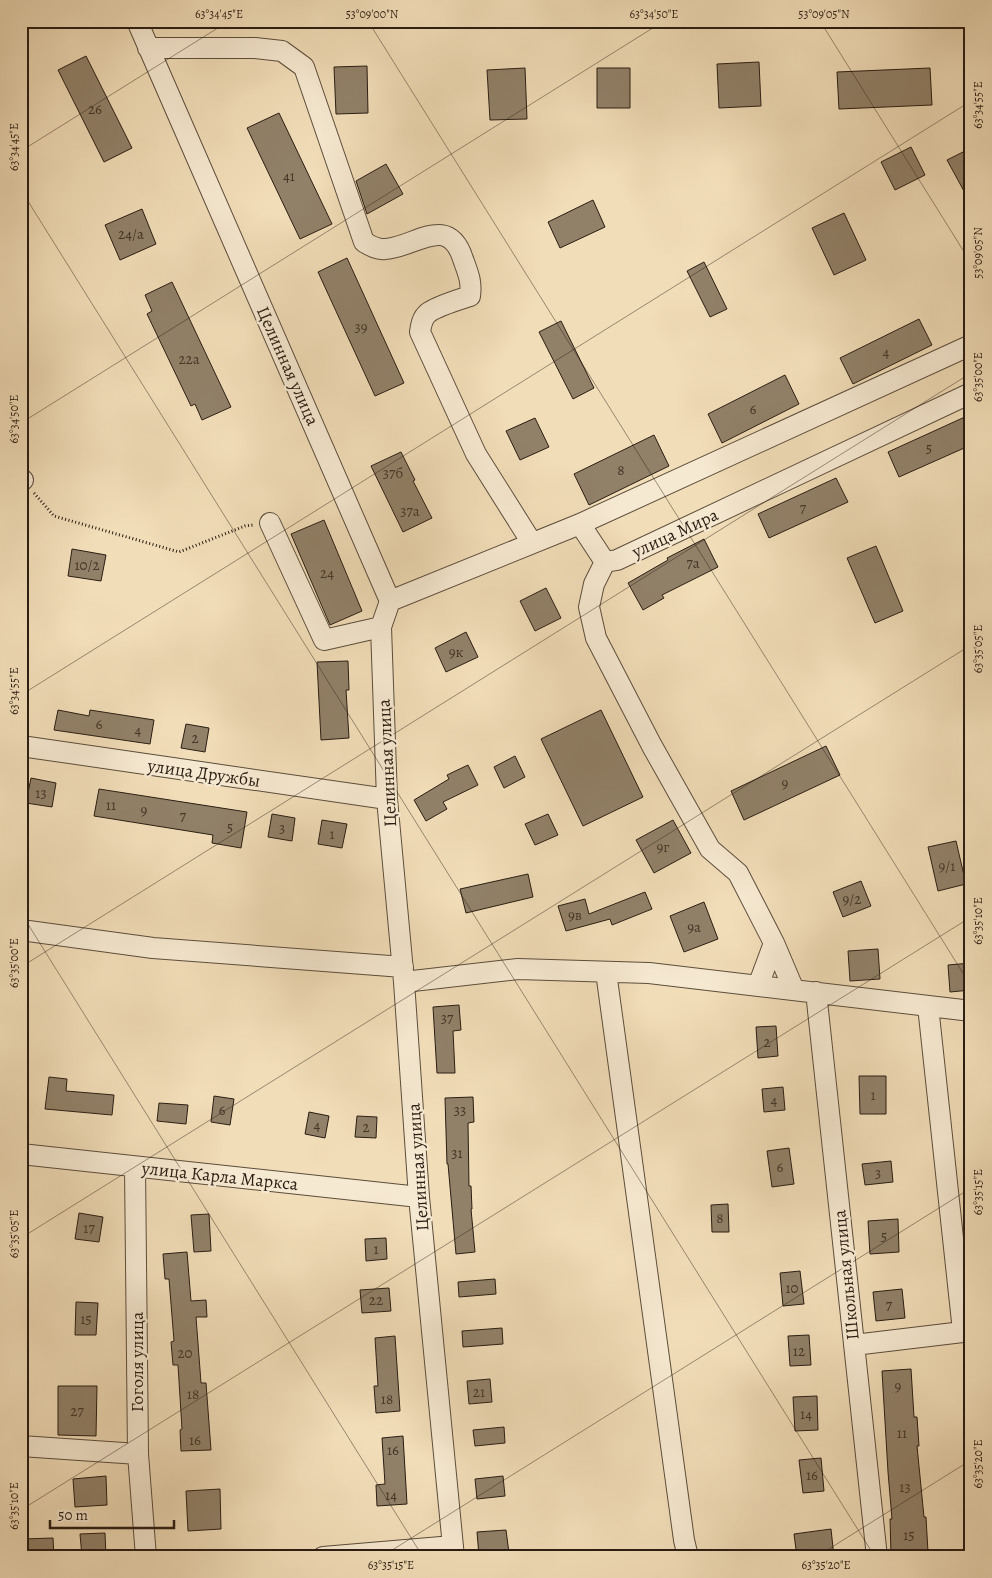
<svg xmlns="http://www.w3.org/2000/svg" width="992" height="1578" font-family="Alegreya,serif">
  <rect width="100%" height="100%" fill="#f1ddb8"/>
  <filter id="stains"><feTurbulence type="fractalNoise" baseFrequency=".004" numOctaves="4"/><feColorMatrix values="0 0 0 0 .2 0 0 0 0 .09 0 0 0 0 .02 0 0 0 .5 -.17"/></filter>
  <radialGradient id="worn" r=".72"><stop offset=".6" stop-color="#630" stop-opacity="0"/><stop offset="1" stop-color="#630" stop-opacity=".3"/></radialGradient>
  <!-- building -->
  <path fill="#918169" stroke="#2a1d13" d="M86,56L132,148L104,162L58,70Z
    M759,62L761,106L719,108L717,64Z
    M367,66L368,113L336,114L334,67Z
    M525,68L527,119L490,120L487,70Z
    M597,68H630V108H597Z
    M930,68L932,105L839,109L837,72Z
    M279,113L332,224L300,239L247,128Z
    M911,147L925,175L895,190L881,162Z
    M963,152L971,166V204L947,160Z
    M386,164L403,194L367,214L356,181Z
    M593,200L605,227L560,248L548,222Z
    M142,209L156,244L120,260L105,225Z
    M844,213L866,260L834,275L812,228Z
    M347,258L404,383L375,396L318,272Z
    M704,262L727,309L710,317L687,271Z
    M172,282L231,407L202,420L195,404L191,406L147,314L152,311L145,295Z
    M919,319L932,345L853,384L840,358Z
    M561,321L594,388L573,399L539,332Z
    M785,375L799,404L722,443L708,414Z
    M967,416L971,423V445L899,477L888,452Z
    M535,418L549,447L520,460L506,431Z
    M654,435L669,466L589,505L574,474Z
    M401,452L415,480L413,481L432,518L403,532L371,466Z
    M836,478L848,502L769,538L758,514Z
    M324,520L362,611L330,625L291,534Z
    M704,539L718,567L662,595L664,598L643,610L628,583L668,560L667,558Z
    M876,546L903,611L875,623L847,558Z
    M72,549L106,555L101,581L68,576Z
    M546,588L561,618L535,631L520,601Z
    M466,632L478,657L446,672L435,648Z
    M348,661L349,690H346L349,738L321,740L317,662Z
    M58,710L89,716L90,710L154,720L150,744L54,730Z
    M601,710L643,797L583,826L541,739Z
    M186,724L209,728L205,752L181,748Z
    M826,746L840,775L744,820L731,791Z
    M515,756L525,777L504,788L494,767Z
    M468,765L478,785L443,802L447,809L426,821L414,800L449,779L447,775Z
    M31,778L56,783L52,807L26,803Z
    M99,789L247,812L241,848L212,843L213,835L94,816Z
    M272,814L295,818L292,841L268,837Z
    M548,814L558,835L535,845L525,824Z
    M322,820L347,824L342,848L318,844Z
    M673,820L691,853L654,873L636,840Z
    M956,841L966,884L938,891L928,847Z
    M528,874L533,897L466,913L460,889Z
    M861,881L871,906L843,917L833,892Z
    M645,892L652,909L612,925L610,919L566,931L558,906L585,899L589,914Z
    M704,902L718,939L684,952L670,916Z
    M878,949L880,979L850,981L848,951Z
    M971,963V990L950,992L948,965Z
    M459,1005L461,1030L453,1031L455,1073H437L433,1007Z
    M776,1026L778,1056L758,1058L756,1027Z
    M859,1076H886V1114H860Z
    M49,1077L67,1079L66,1091L114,1095L112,1115L45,1109Z
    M783,1087L785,1110L764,1112L762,1089Z
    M214,1096L234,1099L230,1125L211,1122Z
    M473,1097L474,1122L468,1123L469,1186H471L472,1209H471L475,1252L456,1254L448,1164H447L445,1098Z
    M159,1103L188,1105L186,1124L157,1121Z
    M309,1112L329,1116L325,1138L305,1134Z
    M357,1116L377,1117L376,1138L355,1137Z
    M789,1148L794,1184L772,1187L767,1151Z
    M891,1161L893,1182L865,1185L862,1164Z
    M728,1204L729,1232H712L711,1205Z
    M79,1213L103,1217L99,1242L75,1239Z
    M209,1214L211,1251L194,1252L191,1215Z
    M898,1219L899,1252L870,1254L868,1221Z
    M386,1238L387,1259L366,1261L365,1239Z
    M187,1252L191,1301L206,1300L207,1317H196L201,1383H206L211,1450L181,1451L180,1430L182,1429L178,1365H173L171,1342L174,1341L169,1279H165L163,1254Z
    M800,1271L804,1304L783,1306L780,1273Z
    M495,1279L496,1294L459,1297L458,1282Z
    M389,1288L391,1311L362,1313L360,1290Z
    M902,1289L905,1318L876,1321L873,1292Z
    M76,1302L98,1303L96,1335H75Z
    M502,1328L503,1344L463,1347L462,1331Z
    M809,1335L811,1365L790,1366L788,1336Z
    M395,1336L400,1411L376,1413L374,1386H378L375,1338Z
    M911,1369L914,1417H917L919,1446H917L924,1517H926L928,1552L891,1554L890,1519H892L888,1472L882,1371Z
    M490,1379L492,1402L469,1404L467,1381Z
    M58,1386H97L96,1436L58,1435Z
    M817,1396L818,1430L795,1431L793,1397Z
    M504,1427L505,1443L475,1446L473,1430Z
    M403,1436L407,1504L377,1506L376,1485L385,1484L382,1438Z
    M821,1458L824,1491L803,1493L799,1460Z
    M106,1476L107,1505L75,1507L73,1479Z
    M503,1476L505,1496L477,1499L475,1479Z
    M220,1489L221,1529L188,1531L186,1491Z
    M831,1529L834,1557H797L794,1534Z
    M506,1530L509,1553L479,1556L477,1532Z
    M105,1533L106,1557H82L80,1534Z
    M53,1538L54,1557H24L23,1539Z"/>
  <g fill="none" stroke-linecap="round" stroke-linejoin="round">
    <!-- minor casing -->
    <g stroke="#5c4d3c" stroke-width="22">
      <path id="minor" d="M137,21L390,601L381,627L387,799L404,982L419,1197L454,1557
        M148,48H255L282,51L304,67L364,242C371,246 377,250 385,249C414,248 448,212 463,259C468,273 472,281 470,296C458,300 437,306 428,313C422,318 421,325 420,332L476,454L532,543
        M21,480H23
        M270,523L324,640L381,627
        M580,524L605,562L617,560L971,393
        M605,562L594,584L589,607L596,638L652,746L710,849L738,873L774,943L758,986
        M390,601L580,524L971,345
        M21,746L387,799
        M21,930L153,948L403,967
        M774,943L794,990
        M606,972L684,1540L688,1557
        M404,982L518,969L649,973L971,1011
        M816,992L877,1557
        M928,1006L963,1331
        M21,1154L419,1197
        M135,1167L138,1454L146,1557
        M854,1345L971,1331
        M21,1446L138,1454
        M323,1557L453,1546"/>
    </g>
    <!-- path -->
    <path stroke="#2a1d13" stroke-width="3" stroke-dasharray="1 2.5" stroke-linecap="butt" d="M34,493L54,516L179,552L245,526L253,525"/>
    <!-- minor -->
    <use href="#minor" stroke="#f6e9d1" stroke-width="20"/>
  </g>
  <!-- ticks -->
  <path fill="none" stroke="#2a1d13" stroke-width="1" stroke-opacity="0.45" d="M368,21L971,986M820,21L971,263M21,151L229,21M21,190L875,1557M21,423L664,21M21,695L971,101M21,913L423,1557M21,967L971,373M21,1238L971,645M21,1510L971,917M381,1557L971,1188M816,1557L971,1460"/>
  <g text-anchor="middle" stroke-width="4.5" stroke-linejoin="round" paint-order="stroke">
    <!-- number labels -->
    <g font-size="15" fill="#443628">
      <text x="95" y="114">26</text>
      <text x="289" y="181">41</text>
      <text x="131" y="239">24/а</text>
      <text x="361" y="332">39</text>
      <text x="886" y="357">4</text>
      <text x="189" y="364">22а</text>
      <text x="753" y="414">6</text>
      <text x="929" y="453">5</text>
      <text x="621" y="475">8</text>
      <text x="393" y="478">37б</text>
      <text x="803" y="513">7</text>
      <text x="410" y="516">37а</text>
      <text x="693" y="568">7а</text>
      <text x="87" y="570">10/2</text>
      <text x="327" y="578">24</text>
      <text x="456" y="657">9к</text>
      <text x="99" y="729">6</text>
      <text x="138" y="735">4</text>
      <text x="195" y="743">2</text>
      <text x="785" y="788">9</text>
      <text x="41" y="798">13</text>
      <text x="111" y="810">11</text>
      <text x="144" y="815">9</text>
      <text x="183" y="821">7</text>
      <text x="230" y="832">5</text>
      <text x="282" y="833">3</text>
      <text x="332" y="839">1</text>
      <text x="663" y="852">9г</text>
      <text x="947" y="871">9/1</text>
      <text x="852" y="904">9/2</text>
      <text x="575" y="920">9в</text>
      <text x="694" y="932">9а</text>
      <text x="447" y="1023">37</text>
      <text x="767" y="1047">2</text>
      <text x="873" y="1100">1</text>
      <text x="774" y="1105">4</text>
      <text x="222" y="1115">6</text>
      <text x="460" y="1115">33</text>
      <text x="317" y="1130">4</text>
      <text x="366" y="1132">2</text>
      <text x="457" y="1158">31</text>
      <text x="780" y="1172">6</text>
      <text x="878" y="1178">3</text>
      <text x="720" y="1223">8</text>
      <text x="89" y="1233">17</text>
      <text x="884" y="1241">5</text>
      <text x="376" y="1254">1</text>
      <text x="792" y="1293">10</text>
      <text x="376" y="1305">22</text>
      <text x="889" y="1310">7</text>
      <text x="86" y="1324">15</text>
      <text x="799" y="1356">12</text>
      <text x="185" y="1358">20</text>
      <text x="898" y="1391">9</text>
      <text x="479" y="1397">21</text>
      <text x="193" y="1399">18</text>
      <text x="387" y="1404">18</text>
      <text x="77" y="1416">27</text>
      <text x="806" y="1419">14</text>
      <text x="902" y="1438">11</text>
      <text x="195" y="1445">16</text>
      <text x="393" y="1455">16</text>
      <text x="812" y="1480">16</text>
      <text x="905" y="1492">13</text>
      <text x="391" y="1500">14</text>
      <text x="909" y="1540">15</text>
    </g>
    <!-- street labels -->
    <g font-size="18" fill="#2a1d13" stroke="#f6e9d1">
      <text transform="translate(288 366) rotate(66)" y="6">Целинная улица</text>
      <text transform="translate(675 533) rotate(-25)" y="6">улица Мира</text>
      <text transform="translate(387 763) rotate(-93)" y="6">Целинная улица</text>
      <text transform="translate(204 773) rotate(8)" y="6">улица Дружбы</text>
      <text transform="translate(418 1167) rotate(-94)" y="6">Целинная улица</text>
      <text transform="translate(220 1176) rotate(6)" y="6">улица Карла Маркса</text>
      <text transform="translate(846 1275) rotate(-96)" y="6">Школьная улица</text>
      <text transform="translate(137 1362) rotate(-90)" y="6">Гоголя улица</text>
    </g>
  </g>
  <!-- margin -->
  <rect width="992" height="1578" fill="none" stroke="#f1ddb8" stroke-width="55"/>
  <!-- scale -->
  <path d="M50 1520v8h124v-8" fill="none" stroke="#2a1d13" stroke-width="2.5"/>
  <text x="58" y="1520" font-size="15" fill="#2a1d13" stroke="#f6e9d1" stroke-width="4" paint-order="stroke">50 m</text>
  <rect x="28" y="28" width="936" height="1522" fill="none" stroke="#2a1d13" stroke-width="2"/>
  <g font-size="12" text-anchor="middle" fill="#2a1d13">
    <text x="219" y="18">63°34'45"E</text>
    <text x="372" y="18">53°09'00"N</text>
    <text x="654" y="18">63°34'50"E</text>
    <text x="824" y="18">53°09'05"N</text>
    <text transform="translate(978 105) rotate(-90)" y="4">63°34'55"E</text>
    <text transform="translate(14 147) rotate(-90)" y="4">63°34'45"E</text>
    <text transform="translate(978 253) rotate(-90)" y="4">53°09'05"N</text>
    <text transform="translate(978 377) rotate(-90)" y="4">63°35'00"E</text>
    <text transform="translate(14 419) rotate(-90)" y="4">63°34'50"E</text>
    <text transform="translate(978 649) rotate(-90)" y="4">63°35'05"E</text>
    <text transform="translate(14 691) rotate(-90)" y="4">63°34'55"E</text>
    <text transform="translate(978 921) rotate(-90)" y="4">63°35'10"E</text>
    <text transform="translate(14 963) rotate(-90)" y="4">63°35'00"E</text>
    <text transform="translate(978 1192) rotate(-90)" y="4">63°35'15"E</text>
    <text transform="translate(14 1234) rotate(-90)" y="4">63°35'05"E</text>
    <text transform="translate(978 1464) rotate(-90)" y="4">63°35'20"E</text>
    <text transform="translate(14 1506) rotate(-90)" y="4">63°35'10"E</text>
    <text x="391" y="1569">63°35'15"E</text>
    <text x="826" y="1569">63°35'20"E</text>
  </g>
  <rect width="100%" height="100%" filter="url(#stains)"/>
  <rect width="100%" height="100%" fill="url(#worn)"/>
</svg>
